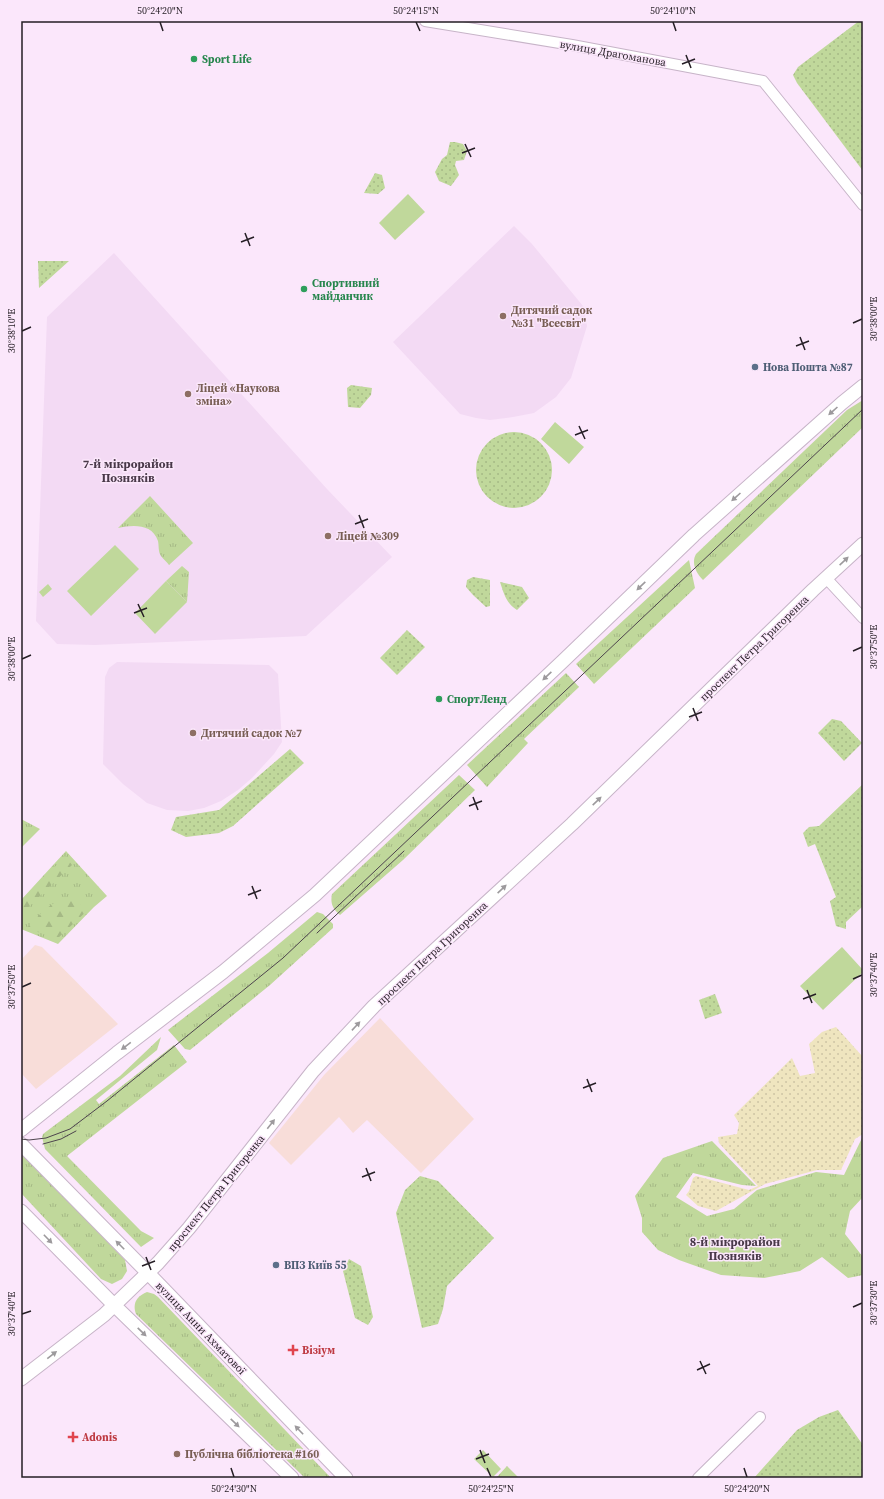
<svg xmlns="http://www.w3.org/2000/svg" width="884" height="1499" font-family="'Source Serif 4',serif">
  <defs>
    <pattern id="grass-tufts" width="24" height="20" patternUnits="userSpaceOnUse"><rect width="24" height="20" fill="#c0d89b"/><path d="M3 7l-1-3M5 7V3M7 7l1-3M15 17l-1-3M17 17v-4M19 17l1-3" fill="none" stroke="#a5b985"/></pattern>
    <pattern id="forest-firs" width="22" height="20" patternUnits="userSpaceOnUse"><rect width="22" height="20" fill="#c0d89b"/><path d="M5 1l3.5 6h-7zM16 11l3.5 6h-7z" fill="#a5b985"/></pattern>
    <pattern id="sand-dots" width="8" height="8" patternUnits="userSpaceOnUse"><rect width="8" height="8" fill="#efe5bf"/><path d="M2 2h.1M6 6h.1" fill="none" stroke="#cdc4a4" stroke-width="1.8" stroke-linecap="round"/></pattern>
    <pattern id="park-dots" width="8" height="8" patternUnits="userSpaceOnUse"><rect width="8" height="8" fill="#c0d89b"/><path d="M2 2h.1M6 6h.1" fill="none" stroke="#a5b985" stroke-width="1.8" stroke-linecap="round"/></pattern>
  </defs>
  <rect width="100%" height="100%" fill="#fbe7fb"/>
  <!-- commercial -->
  <path fill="#f8ddd9" d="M35,945L42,947L118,1024L36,1089L21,1073V960Z
    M380,1018L474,1119L421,1173L367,1120L353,1133L339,1117L291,1165L269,1143L324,1075Z"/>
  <!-- built -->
  <path fill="#f3daf4" d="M514,226L532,244L583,306L587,326L571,378L556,397L534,413L513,417L490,420L476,418L460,414L393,342Z
    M114,253L327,489L392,557L306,636L95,645L57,644L36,621L47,317Z
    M117,662L269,665L278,674L282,742L274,754L252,778L238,790L221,801L204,808L188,811L167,810L147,803L123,784L103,764L105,677L109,668Z"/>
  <!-- grass -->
  <path fill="url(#grass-tufts)" d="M863,400V427L703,580C696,573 691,563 696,554L847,410Z
    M150,496L193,543L169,565C167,562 163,559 161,556C158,552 159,545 158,541C152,523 132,525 118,528Z
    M689,560L695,588L594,684L576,664Z
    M182,566L189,572L187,602L166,581Z
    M566,673L579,687L524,739L528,743L487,787L467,765Z
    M459,775L475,790L403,860L340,915C333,909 330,904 332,894Z
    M21,819L40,829L21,848Z
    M66,851L107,896L94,907L58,944L21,929V900Z
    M317,912L323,914L333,924V928L270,985L190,1050L185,1049L168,1030L268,953Z
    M161,1037L157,1050L96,1100L99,1104L174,1045L187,1062L67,1156L141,1231L154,1238L141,1247L45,1149L42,1137L43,1134L120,1076Z
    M862,1138L863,1197L850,1211L845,1234L863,1257V1275L848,1278L822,1257L800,1271L764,1278L721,1275L679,1260L658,1250L642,1232V1218L635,1196L663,1158L712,1141L756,1186L742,1185L693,1173L676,1197L707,1216L734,1209L757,1190L816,1172L844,1175Z
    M21,1153L28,1158L125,1260L127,1271L122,1279L112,1284L101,1279L21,1193Z
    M147,1292L154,1294L158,1297L331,1478H305L136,1314C132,1303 137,1296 147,1292Z
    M507,1466L519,1478H496Z"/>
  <!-- forest -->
  <path fill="url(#forest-firs)" d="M65,856L72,865L21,914V903Z
    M63,897L90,908L57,939L27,928L44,910Z"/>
  <!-- sand -->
  <path fill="url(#sand-dots)" d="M836,1027L863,1057V1134L855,1139L841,1170H817L765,1184L716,1211L698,1206L686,1195L689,1191L693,1178L696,1176L749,1190L758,1186L719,1143L718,1137L737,1134L739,1123L734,1115L792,1058L800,1076L815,1073L809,1044L822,1032Z"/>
  <!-- park -->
  <path fill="url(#park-dots)" d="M859,21H863V171L797,83L793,75L798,67Z
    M450,142H455L463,144L467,151L464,160L456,161L455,165L459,175L451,186L439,181L435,172L442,159L447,155Z
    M375,173L382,175L385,188L378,194L364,193Z
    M38,261H69L39,288Z
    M351,385L372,388L371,395L360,408L348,407L347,388Z
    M476 470a38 38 0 1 1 76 0a38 38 0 1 1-76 0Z
    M473,577L490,580V606L486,607L473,595L466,587L467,580Z
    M500,582L522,587L529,598L517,610C506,603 504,594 500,582Z
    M407,630L425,647L397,675L380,658Z
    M832,719L841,721L862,743L844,761L818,733Z
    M290,749L304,763L233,826L219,833L186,837L171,830L176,817L219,810Z
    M863,784V906L846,922V929L836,926L830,901L836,897L815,844L808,847L803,833L809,827L819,826Z
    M715,994L722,1013L705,1019L699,1000Z
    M420,1176L438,1181L494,1238L447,1286L443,1309L438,1324L422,1328L396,1213L405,1190Z
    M349,1259L361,1266L373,1317L368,1325L355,1318L343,1271Z
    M838,1410L863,1445V1478H754L797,1430L819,1417Z"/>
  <!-- pitch -->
  <path fill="#c0d89b" d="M408,194L425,212L395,240L379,223Z
    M555,422L584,447L569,464L541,439Z
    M115,545L139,569L91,616L67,591Z
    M166,581L187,602L155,634L135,613Z
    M48,584L52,589L43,597L39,592Z
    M842,947L863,970V972L823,1010L800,986Z
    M483,1450L501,1469L493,1477L474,1459Z"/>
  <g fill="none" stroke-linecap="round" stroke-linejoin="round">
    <!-- minor casing -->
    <g stroke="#c7b4c8" stroke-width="12">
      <path id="minor" d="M425,21L572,45L763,81L863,205
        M826,578L863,618
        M698,1478L760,1417"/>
    </g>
    <!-- major casing -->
    <g stroke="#c7b4c8" stroke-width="15">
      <path id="major" d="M21,1130L117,1053L223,972L315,895L563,661L694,535L842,403L863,386
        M21,1144L148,1273L346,1478
        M21,1211L114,1305L292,1478
        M21,1379L104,1315L158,1263L189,1228L313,1071L374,1006L572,824L813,590L863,544"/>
    </g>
    <!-- minor -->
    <use href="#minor" stroke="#fff" stroke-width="10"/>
    <!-- major -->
    <use href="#major" stroke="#fff" stroke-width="13"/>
    <!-- tram -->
    <path stroke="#4d444d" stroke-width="1" d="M317,933L404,851
      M21,1139L29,1140L46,1138L70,1129L107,1101L283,958L863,409
      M43,1144L61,1139L76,1131"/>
  </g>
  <!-- one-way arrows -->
  <defs><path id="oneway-solid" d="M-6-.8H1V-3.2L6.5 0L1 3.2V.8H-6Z"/></defs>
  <g fill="#9d9a9d">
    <use href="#oneway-solid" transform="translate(833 411) rotate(138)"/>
    <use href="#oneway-solid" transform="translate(736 497) rotate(138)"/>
    <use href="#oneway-solid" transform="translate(844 561) rotate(-43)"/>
    <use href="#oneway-solid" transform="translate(641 586) rotate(136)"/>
    <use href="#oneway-solid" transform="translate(547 676) rotate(137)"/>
    <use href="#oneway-solid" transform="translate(597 801) rotate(-44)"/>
    <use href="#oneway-solid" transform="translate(502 889) rotate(-43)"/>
    <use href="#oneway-solid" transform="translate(356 1026) rotate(-47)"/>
    <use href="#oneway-solid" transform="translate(126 1046) rotate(143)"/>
    <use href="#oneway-solid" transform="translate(271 1124) rotate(-52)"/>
    <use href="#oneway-solid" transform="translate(48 1239) rotate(46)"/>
    <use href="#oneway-solid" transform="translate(120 1245) rotate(-135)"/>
    <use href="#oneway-solid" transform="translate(142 1332) rotate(44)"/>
    <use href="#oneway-solid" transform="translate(52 1355) rotate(-38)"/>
    <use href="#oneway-solid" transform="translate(235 1423) rotate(44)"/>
    <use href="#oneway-solid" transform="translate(299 1430) rotate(-134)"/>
  </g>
  <!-- ticks -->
  <path fill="none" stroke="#251e25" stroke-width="1.5" d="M160,22L163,31M416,22L420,31M673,22L676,31M686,55L691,68M682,64L695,59M465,144L471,157M462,153L475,148M245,233L250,246M241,242L254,237M853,323L862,319M22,331L31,327M800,337L805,350M796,346L809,341M579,426L585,439M575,435L588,430M359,515L364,528M355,524L368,519M138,604L144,617M134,613L147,608M853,651L862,647M22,659L31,655M693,708L698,721M689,717L702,712M473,797L478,810M469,806L482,801M252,886L257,899M248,895L261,890M853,979L862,975M22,987L31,983M807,990L812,1003M803,999L816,994M587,1079L592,1092M583,1088L596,1083M366,1168L371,1181M362,1177L375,1172M146,1257L151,1270M142,1266L155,1261M853,1307L862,1303M22,1314L31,1311M700,1361L706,1374M697,1370L710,1364M480,1450L485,1463M476,1459L489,1454M231,1468L234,1477M487,1468L491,1477M744,1468L747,1477"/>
  <!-- markers -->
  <g fill="#2e9e5b" stroke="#fbe7fb" stroke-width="1.5">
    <circle cx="194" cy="59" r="4"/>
    <circle cx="304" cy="289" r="4"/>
    <circle cx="439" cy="699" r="4"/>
  </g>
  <g fill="#8d6e63" stroke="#fbe7fb" stroke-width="1.5">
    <circle cx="503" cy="316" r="4"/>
    <circle cx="188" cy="394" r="4"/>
    <circle cx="328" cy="536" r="4"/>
    <circle cx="193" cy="733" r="4"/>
    <circle cx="177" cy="1454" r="4"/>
  </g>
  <g fill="#5c6f8a" stroke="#fbe7fb" stroke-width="1.5">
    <circle cx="755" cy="367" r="4"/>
    <circle cx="276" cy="1265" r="4"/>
  </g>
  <g fill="#e0444e" stroke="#fbe7fb" stroke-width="1.5">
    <path d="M291 1344h4v4h4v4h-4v4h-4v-4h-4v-4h4z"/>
    <path d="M71 1431h4v4h4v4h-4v4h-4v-4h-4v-4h4z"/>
  </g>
  <g text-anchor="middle" stroke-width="3" stroke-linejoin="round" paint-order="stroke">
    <!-- street labels -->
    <g font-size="11" fill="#251e25" stroke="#fbe7fb">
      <text transform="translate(613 53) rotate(10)" y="4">вулиця Драгоманова</text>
      <text transform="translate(754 648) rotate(-44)" y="4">проспект Петра Григоренка</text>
      <text transform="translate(432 953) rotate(-43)" y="4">проспект Петра Григоренка</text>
      <text transform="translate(216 1193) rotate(-51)" y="4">проспект Петра Григоренка</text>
      <text transform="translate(201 1328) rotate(46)" y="4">вулиця Анни Ахматової</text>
    </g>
    <!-- leisure labels -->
    <g font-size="11" font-weight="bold" fill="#27864d" stroke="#fbe7fb" text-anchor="start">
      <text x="202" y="63">Sport Life</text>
      <text x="312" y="287">Спортивний<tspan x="312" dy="13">майданчик</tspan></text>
      <text x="447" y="703">СпортЛенд</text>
    </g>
    <!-- education labels -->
    <g font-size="11" font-weight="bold" fill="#785e54" stroke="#fbe7fb" text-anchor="start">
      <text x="511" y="314">Дитячий садок<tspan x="511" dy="13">№31 "Всесвіт"</tspan></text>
      <text x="196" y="392">Ліцей «Наукова<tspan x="196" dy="13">зміна»</tspan></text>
      <text x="336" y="540">Ліцей №309</text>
      <text x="201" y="737">Дитячий садок №7</text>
      <text x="185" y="1458">Публічна бібліотека #160</text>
    </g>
    <!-- service labels -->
    <g font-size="11" font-weight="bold" fill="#4e5e75" stroke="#fbe7fb" text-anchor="start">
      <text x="763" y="371">Нова Пошта №87</text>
      <text x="284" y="1269">ВПЗ Київ 55</text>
    </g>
    <!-- health labels -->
    <g font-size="11" font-weight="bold" fill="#be3a42" stroke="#fbe7fb" text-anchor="start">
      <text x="302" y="1354">Візіум</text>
      <text x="82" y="1441">Adonis</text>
    </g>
    <!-- neighbourhood labels -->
    <g font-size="12" font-weight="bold" fill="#493949" stroke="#fbe7fb">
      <text x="128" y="468">7-й мікрорайон<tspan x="128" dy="14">Позняків</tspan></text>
      <text x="735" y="1246">8-й мікрорайон<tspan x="735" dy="14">Позняків</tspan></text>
    </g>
  </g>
  <!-- border -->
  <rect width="884" height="1499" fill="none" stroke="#fbe7fb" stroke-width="44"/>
  <rect x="22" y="22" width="840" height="1455" fill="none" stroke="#251e25" stroke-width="1.5"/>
  <g font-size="10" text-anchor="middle" fill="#251e25">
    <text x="160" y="14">50°24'20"N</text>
    <text x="416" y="14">50°24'15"N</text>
    <text x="673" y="14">50°24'10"N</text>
    <text transform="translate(873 319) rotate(-90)" y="4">30°38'00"E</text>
    <text transform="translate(11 331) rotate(-90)" y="4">30°38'10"E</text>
    <text transform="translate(873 647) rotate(-90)" y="4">30°37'50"E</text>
    <text transform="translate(11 659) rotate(-90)" y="4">30°38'00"E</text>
    <text transform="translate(873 975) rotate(-90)" y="4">30°37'40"E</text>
    <text transform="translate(11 987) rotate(-90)" y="4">30°37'50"E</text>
    <text transform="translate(873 1303) rotate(-90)" y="4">30°37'30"E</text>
    <text transform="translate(11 1314) rotate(-90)" y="4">30°37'40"E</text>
    <text x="234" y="1492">50°24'30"N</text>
    <text x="491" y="1492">50°24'25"N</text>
    <text x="747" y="1492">50°24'20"N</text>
  </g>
</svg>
